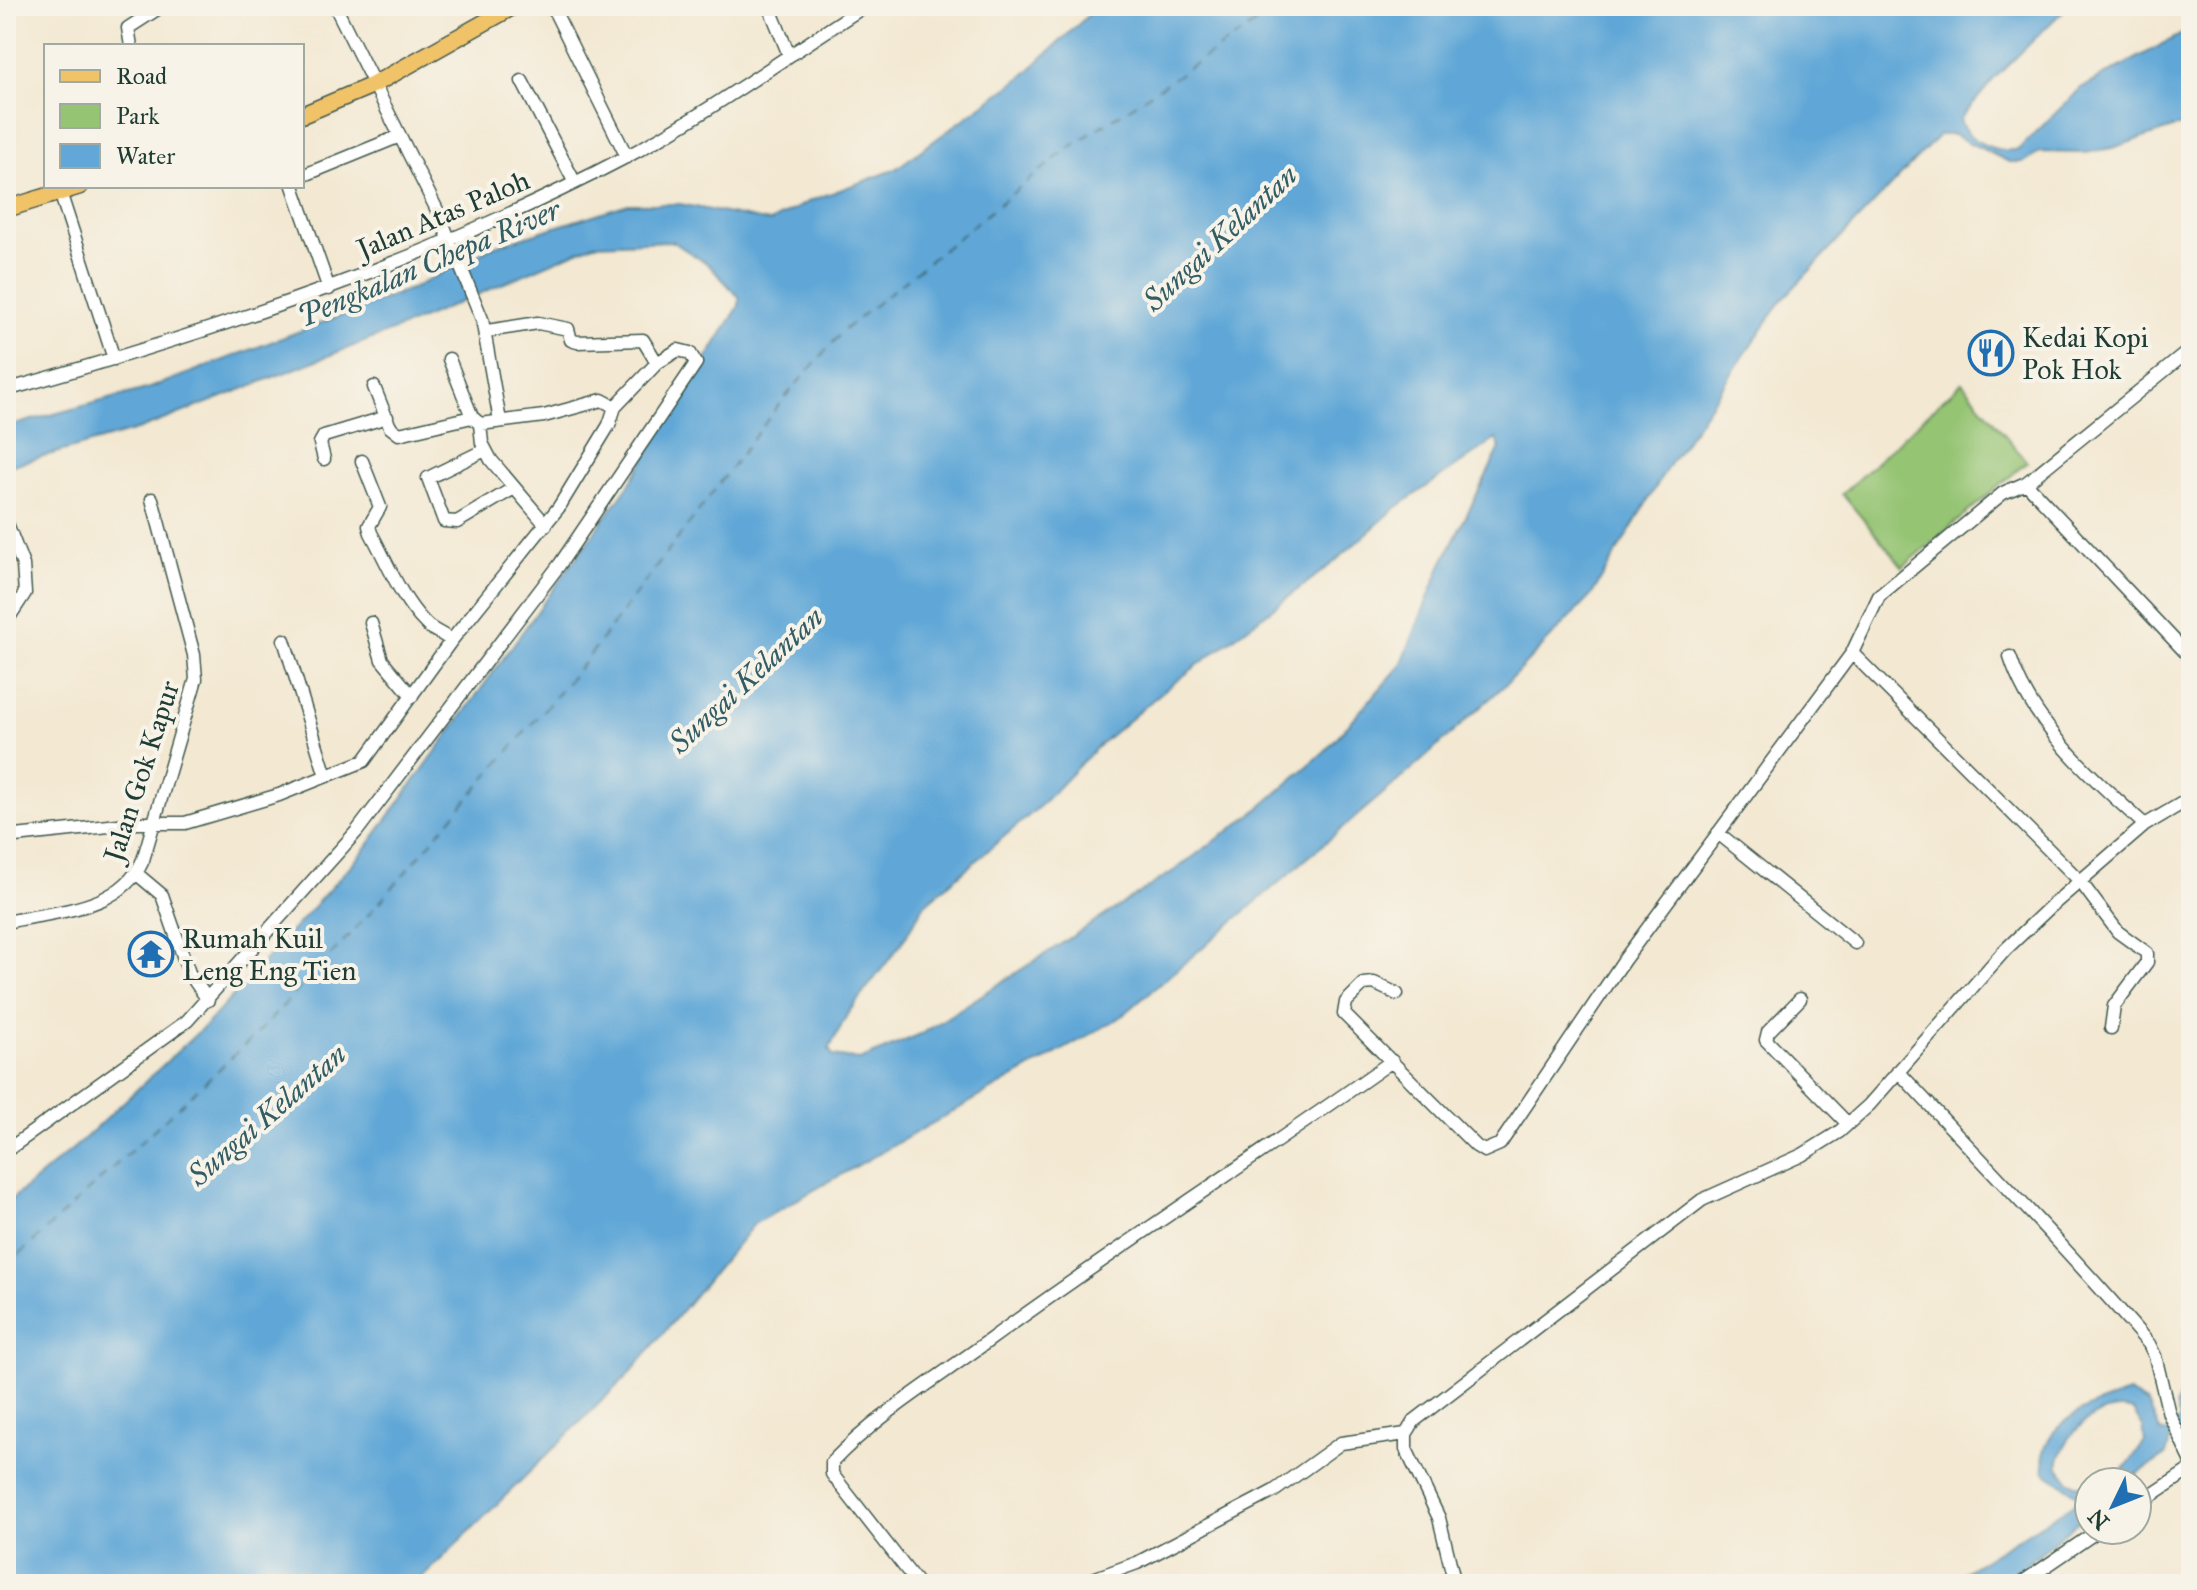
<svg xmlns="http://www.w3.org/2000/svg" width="2197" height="1590" font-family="'IM FELL Great Primer',serif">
  <rect width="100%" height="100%" fill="#f7f3e8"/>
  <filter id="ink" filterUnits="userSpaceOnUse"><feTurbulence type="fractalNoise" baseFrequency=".0125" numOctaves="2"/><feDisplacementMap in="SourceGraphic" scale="16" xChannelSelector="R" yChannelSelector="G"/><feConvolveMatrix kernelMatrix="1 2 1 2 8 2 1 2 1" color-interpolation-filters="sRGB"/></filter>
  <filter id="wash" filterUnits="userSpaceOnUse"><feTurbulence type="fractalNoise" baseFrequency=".006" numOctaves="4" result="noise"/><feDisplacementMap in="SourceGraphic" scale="32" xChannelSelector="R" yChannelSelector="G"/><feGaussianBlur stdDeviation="1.8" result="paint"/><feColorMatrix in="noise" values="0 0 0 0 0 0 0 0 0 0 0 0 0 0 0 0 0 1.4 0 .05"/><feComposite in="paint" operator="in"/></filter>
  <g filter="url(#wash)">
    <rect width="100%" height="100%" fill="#f3e8d2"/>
    <!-- green -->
    <path fill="#95c473" stroke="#5a8054" stroke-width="2" d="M1962,382L2027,462L1903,567L1842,494Z"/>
    <!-- water -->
    <path fill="#61a7d7" stroke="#407286" stroke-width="2" fill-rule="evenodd" d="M1098,6H2068L1994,79L1960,119C1966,142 1998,154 2019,149L2081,88L2191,29V122L2112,148L2085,153L2040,152L2024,162H2009L1954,135H1939L1782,300L1669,465L1591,596L1507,683L1419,763L1121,1017L754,1224L631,1372L416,1584H6V1204L82,1141L211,1020L363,852L628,486L739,306V297L708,264L671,241L594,244L410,324L140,429L6,467V427L150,388L413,288L492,247L628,204H680L770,222L810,201L894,170L1023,76ZM1496,439L1500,448L1441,566L1401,665L1325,751L1256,811L1175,870L923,1033L860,1060L833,1056L829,1049L848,1013L901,944L925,904L1040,806L1096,748L1162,692L1333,563L1397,507Z
      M2191,1379V1422L2170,1440L2166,1455L2125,1482H2107L2123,1470L2145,1442L2143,1427L2133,1411C2099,1401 2063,1433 2058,1466L2070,1482L2089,1489V1512L2003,1584H1945L2075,1503L2078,1495L2045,1472C2033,1424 2091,1405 2129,1393L2148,1404L2160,1431L2167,1433L2180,1420L2176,1404Z"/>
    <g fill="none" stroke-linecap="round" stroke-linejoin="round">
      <!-- ferry -->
      <path stroke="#335d65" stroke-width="2" stroke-dasharray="10 8" stroke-linecap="butt" d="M6,1267L258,1033L380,902L583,664L780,403L844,330L1066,150L1282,6"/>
    </g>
  </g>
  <g filter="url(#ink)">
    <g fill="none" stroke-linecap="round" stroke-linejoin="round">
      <!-- minor casing -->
      <g stroke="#3f574c" stroke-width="15">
        <path id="minor" d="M335,6L438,212L482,319L500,421
          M552,6L627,157
          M769,6L789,55
          M131,46L128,28L162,6
          M522,81L575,183
          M302,176L400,136
          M293,186L329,289
          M60,192L114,359
          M487,331L538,323L568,329L571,340L577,342L643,340L657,363L615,407
          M449,359L472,417L480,424L482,443L491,460L546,525
          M374,387L390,427L399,434L472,417
          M6,390C218,330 428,261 624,158C707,114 785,57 865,6
          M485,450L428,478L444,521L457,522L514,488
          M324,459L320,443L324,436L387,417
          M362,461L380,507L369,526L371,533C387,562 401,599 425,623C432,631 443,633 451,641
          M2026,483L2191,658
          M6,521L23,565L25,593L6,622
          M371,623L382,660L412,696
          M284,640L326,776
          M1852,653L2080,881L2118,932L2147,953V962L2114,1006L2111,1028
          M2010,657C2031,724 2093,779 2145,825
          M1718,833L1855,943
          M6,837L137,823H185L279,795L364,761L451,641L559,507L609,425L615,407L602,400L544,416L480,424
          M137,874L162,895L189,973L208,1000
          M6,922C54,911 121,911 143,860L196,679L194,655L152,499
          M1397,994L1374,983L1364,984L1346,1002L1344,1014L1476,1146L1484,1151L1500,1144L1624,960L1852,653L1879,596L2003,493L2026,483L2191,349
          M1800,999L1768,1032L1766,1040L1848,1124
          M1898,1071C1982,1162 2069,1250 2149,1344L2155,1356L2169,1414L2191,1460
          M6,1151L187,1021L357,831L560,564L696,363L690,353L678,350L657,363
          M2137,1505L2191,1469
          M918,1584L832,1474V1462C878,1414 938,1378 991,1339C1123,1243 1260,1155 1392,1061
          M972,1584H979
          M1079,1584L1137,1563L1274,1491L1341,1443L1406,1434
          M1455,1584L1439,1518L1406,1449V1434L1414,1421L1702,1200L1802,1155L1839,1132L1869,1105L2005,950L2049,908L2145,825L2191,798
          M2020,1584L2099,1530
          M2073,1584H2089"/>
      </g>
      <!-- major casing -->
      <g stroke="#3f574c" stroke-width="19">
        <path id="major" d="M302,115L373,85L514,6
          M6,209L80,186"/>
      </g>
      <!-- minor -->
      <use href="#minor" stroke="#fff" stroke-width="12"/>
      <!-- major -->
      <use href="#major" stroke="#f1c369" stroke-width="16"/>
    </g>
  </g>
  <!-- icons -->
  <defs>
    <g id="restaurant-ring" transform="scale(2.3)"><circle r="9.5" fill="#f7f3e8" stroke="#1f6fb2" stroke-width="1.5"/><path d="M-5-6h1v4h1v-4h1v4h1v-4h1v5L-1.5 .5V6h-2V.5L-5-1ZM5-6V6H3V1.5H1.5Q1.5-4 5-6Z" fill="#1f6fb2"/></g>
    <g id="temple-ring" transform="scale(2.3)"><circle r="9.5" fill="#f7f3e8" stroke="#1f6fb2" stroke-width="1.5"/><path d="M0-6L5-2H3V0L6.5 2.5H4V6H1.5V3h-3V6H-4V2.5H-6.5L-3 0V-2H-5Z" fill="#1f6fb2"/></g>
  </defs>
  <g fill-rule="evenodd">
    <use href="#restaurant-ring" x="1991" y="353"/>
    <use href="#temple-ring" x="151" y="954"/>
  </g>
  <g text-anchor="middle" stroke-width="8" stroke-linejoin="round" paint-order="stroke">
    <!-- street labels -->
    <g font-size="28" fill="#1f3d34" stroke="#f7f3e8">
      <text transform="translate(443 214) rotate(-23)" y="10">Jalan Atas Paloh</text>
      <text transform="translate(141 771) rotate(-72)" y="10">Jalan Gok Kapur</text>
    </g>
    <!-- poi labels -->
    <g font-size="28" fill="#1f3d34" stroke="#f7f3e8" text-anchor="start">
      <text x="2022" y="347">Kedai Kopi<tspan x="2022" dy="32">Pok Hok</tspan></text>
      <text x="182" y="948">Rumah Kuil<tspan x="182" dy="32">Leng Eng Tien</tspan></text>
    </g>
    <!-- water labels -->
    <g font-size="30" font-style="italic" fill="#335d65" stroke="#f7f3e8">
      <text transform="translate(1220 238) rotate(-43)" y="10">Sungai Kelantan</text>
      <text transform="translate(429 263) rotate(-23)" y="10">Pengkalan Chepa River</text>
      <text transform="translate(746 680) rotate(-43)" y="10">Sungai Kelantan</text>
      <text transform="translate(267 1115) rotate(-41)" y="10">Sungai Kelantan</text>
    </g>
  </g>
  <!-- margin -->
  <rect width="2197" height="1590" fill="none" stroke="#f7f3e8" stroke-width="32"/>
  <!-- legend -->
  <rect x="44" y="44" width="260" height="144" fill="#f7f3e8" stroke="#a1aaa0" stroke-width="2"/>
  <rect x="60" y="70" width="40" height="12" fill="#f1c369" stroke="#a1aaa0" stroke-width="2"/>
  <text x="116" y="84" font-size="24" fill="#1f3d34">Road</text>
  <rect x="60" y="104" width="40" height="24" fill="#95c473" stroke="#a1aaa0" stroke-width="2"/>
  <text x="116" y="124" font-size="24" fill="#1f3d34">Park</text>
  <rect x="60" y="144" width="40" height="24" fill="#61a7d7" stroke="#a1aaa0" stroke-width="2"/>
  <text x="116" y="164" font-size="24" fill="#1f3d34">Water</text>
  <!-- north arrow -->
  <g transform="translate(2113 1506) rotate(227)"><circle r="38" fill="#f7f3e8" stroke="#a1aaa0" stroke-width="2"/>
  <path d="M0-6L14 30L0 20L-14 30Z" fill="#1f6fb2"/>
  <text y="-12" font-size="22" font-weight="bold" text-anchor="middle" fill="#1f3d34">N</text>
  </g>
</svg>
